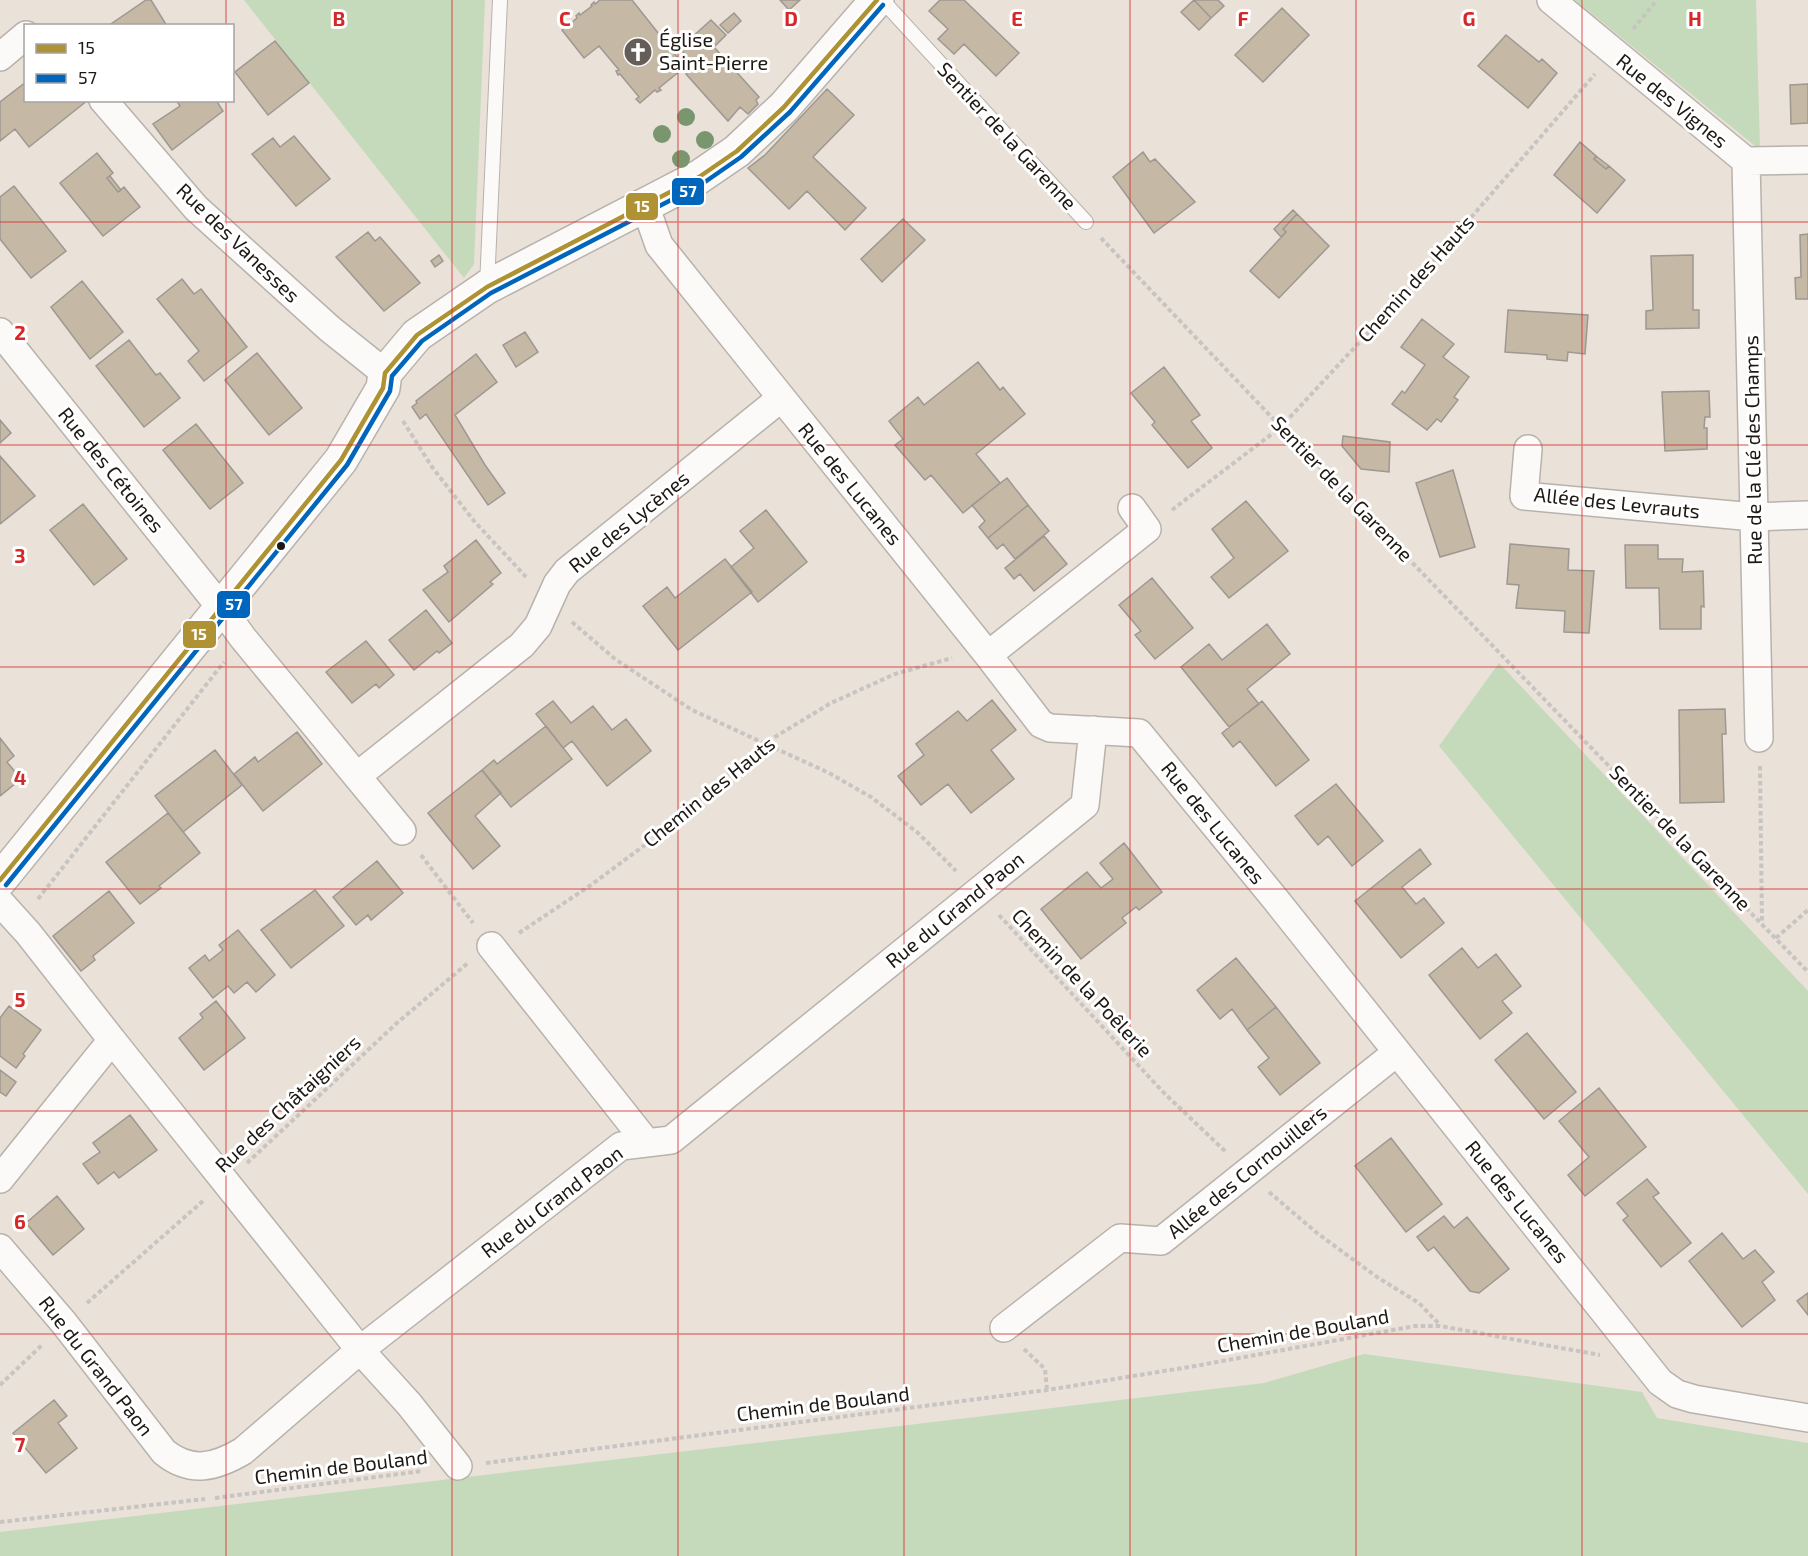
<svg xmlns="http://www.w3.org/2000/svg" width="1808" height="1556" font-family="'Exo 2',sans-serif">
  <rect width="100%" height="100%" fill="#eae1d9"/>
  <!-- green -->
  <path fill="#c5daba" d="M244,0H485L474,264L464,278Z
    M1575,0H1756L1760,150Z
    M1499,663L1808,991V1194L1439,746Z
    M1364,1354L1642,1392L1657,1418L1808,1443V1556H0V1532L1264,1383Z"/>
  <!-- building -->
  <path fill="#c5b8a5" stroke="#9e9892" stroke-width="1.5" d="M146,0H151L167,26H108Z
    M600,0H632L685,67L659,88L661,90L657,92L655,90L640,103L636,99L639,97L620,74L618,75L616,71L619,70L599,46L584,58L562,30L577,18L576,16L579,13L580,15L592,6L591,5L594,2L595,4Z
    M780,0H800L789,10Z
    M940,0H964L1019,53L996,76L964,44L954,54L938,39L948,29L929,11Z
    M1194,0L1211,18L1199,30L1181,12Z
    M1194,0H1218L1224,6L1211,18Z
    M1282,8L1309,35L1263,82L1235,55Z
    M734,13L741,21L728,33L720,25Z
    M711,20L726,35L714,47L759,97L756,100L758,104L748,114L740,107L728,121L686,74L695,67L680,48Z
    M1506,35L1539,62L1542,59L1557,73L1528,108L1478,66Z
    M275,41L309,83L268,115L235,72Z
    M26,82V100H88L29,147L15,129L0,141V102Z
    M1808,84V123L1791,124L1790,85Z
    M827,89L854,115L813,157L866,208L845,230L807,191L789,209L748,168L765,155Z
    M176,100H216L223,111L172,150L153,124L180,106Z
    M294,136L330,179L296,206L252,154L273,138L280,147Z
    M1580,142L1596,156L1594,159L1606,169L1609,166L1625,180L1597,213L1554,175Z
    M1143,152L1150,162L1155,159L1195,202L1154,233L1113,177Z
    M97,153L113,173L107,178L118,192L124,187L140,207L103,236L60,183Z
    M1596,156L1609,166L1606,169L1594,159Z
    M110,176L121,190L118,192L107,178Z
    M14,186L66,251L31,278L0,239V197Z
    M1293,210L1297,214L1283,229L1286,232L1281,237L1274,229Z
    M1297,214L1329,246L1279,298L1250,271L1286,232L1283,229Z
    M903,219L925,240L882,282L861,259Z
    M368,232L375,241L380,237L420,283L384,311L336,257Z
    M1808,234V299H1796L1795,278L1801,277L1800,235Z
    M439,255L443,261L435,267L431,261Z
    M1693,255V310H1699V328L1646,329V311L1653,310L1651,256Z
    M182,279L194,294L201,289L247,347L204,381L188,361L199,351L157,299Z
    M82,281L123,332L90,359L51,307Z
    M1508,310L1588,315L1585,354L1568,352L1567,361L1547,359V355L1505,352Z
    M1422,319L1454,344L1443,357L1469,377L1454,397L1458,400L1441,422L1437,419L1427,430L1392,404L1402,391L1405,393L1425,365L1401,347Z
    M525,332L538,352L516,367L503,345Z
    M129,340L156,375L160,373L180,398L144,427L96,366Z
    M257,353L302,408L269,435L225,380Z
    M476,354L497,382L455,415L485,465L505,493L488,505L426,414L420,419L412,407L417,403L416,401Z
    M978,362L1000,390L1003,387L1025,414L976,454L1000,483L963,513L931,475L925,480L895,445L903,439L889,421L918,397L924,405Z
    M1164,367L1200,415L1191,421L1212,448L1188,468L1152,425L1155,422L1131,393Z
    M1709,391L1710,417H1705L1704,428H1707V449L1665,451L1662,392Z
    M0,420L11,433L0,443Z
    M196,424L243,483L210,509L163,450Z
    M1343,436L1390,442L1389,472L1361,469L1342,446Z
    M0,456L35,496L0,524Z
    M1453,470L1475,547L1440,557L1416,483Z
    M1007,478L1028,505L988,538L979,527L985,521L972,505Z
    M1246,501L1288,551L1229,598L1211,577L1234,558L1212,529Z
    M83,504L127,559L94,585L50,530Z
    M1028,505L1049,531L1015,559L1003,544L997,549L988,538Z
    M766,510L807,562L758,602L731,567L754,548L740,531Z
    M1044,536L1067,564L1034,591L1020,574L1014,579L1005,568Z
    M476,540L501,573L490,582L493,584L449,622L423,590L448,572L444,566Z
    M1510,544L1569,549L1568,570L1594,571L1589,633L1564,632L1565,611L1516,608L1519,585L1507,584Z
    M1625,545H1658V559H1683L1682,572L1703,571L1704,607L1701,606V629H1660L1659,588H1626Z
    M725,559L752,592L678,650L643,606L667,587L675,598Z
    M1152,578L1193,628L1155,659L1135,635L1141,631L1119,605Z
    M426,610L452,643L439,653L437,651L414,670L389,640Z
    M1267,624L1290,654L1247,689L1259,704L1229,727L1181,667L1209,644L1222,660Z
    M366,641L394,675L379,688L376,684L352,703L326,672Z
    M992,700L1016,730L991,750L1014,779L971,813L948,784L921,805L898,776L924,755L916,744L958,711L967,721Z
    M553,701L571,723L593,706L612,730L626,719L651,751L607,786L572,741L563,748L536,714Z
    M1262,701L1309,760L1276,786L1240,741L1233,747L1222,733Z
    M1725,709L1726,734H1722L1724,802L1680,803L1679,710Z
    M546,726L572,759L511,807L482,770L494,760L497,764Z
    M297,732L322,764L263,811L234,774L255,757L258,762Z
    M0,738L14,756L7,762L21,779L0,796Z
    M215,750L242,785L183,832L155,796Z
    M482,770L501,793L475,816L500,846L473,869L428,813Z
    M1336,784L1383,841L1352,866L1328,836L1318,845L1295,816Z
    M168,813L200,853L159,886L161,888L140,904L106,862Z
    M1124,843L1162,892L1139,910L1136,907L1122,918L1126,923L1081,959L1041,909L1087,872L1101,888L1113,879L1100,863Z
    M1420,849L1431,864L1402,887L1416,904L1424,898L1444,923L1401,958L1355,901Z
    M377,861L403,893L371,920L368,915L356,925L333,897Z
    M315,890L344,926L291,968L261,930Z
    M109,891L134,923L93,956L95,960L81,971L53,936Z
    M238,930L275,975L256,992L247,982L234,993L228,986L213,998L189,968L205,955L209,961L223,950L219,945Z
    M1462,948L1478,968L1496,954L1521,986L1502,1001L1512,1013L1480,1039L1429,975Z
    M1236,958L1276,1007L1247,1030L1232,1009L1220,1019L1197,990Z
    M216,1001L245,1038L204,1070L179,1038L203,1018L200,1014Z
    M9,1006L41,1030L23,1054L25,1056L16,1068L0,1056V1018Z
    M1276,1007L1320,1063L1280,1095L1258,1067L1269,1058L1247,1030Z
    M1527,1033L1576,1092L1544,1119L1495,1060Z
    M0,1070L16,1082L6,1096L0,1092Z
    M1599,1088L1646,1147L1585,1196L1568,1175L1589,1157L1559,1121Z
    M130,1115L157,1150L119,1178L114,1172L98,1184L83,1164L100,1152L93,1143Z
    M1391,1138L1442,1204L1406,1232L1355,1166Z
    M1647,1179L1659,1193L1653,1197L1691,1243L1661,1267L1623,1220L1628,1216L1617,1203Z
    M57,1196L84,1229L53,1255L26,1223Z
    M1444,1216L1454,1228L1467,1217L1509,1269L1479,1293L1470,1291L1434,1247L1428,1251L1417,1237Z
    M1722,1233L1743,1259L1755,1250L1774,1272L1762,1282L1775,1300L1742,1327L1689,1261Z
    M1808,1293V1315L1797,1301Z
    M54,1400L67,1416L58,1423L77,1448L46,1473L13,1433Z"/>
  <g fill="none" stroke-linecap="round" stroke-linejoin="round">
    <!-- service casing -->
    <g stroke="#b8b2ac" stroke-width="16">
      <path id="service" d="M882,0L1086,222
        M487,285L500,0"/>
    </g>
    <!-- minor casing -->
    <g stroke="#b8b2ac" stroke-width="30">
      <path id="minor" d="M1551,0L1746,161L1808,160
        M0,57L26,35
        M103,100L196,208L330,329L385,373
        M1746,161L1759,738
        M645,205L659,245L988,655L1041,724L1050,728L1139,733L1276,900L1660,1382L1677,1394L1694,1399L1808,1418
        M0,332L222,609L243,638L402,831
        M1528,449L1524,496L1754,517L1808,515
        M988,655L1147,529L1132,508
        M357,776L522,645L538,626L557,584L567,571L781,398
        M0,902L28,933L112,1040L0,1179
        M491,946L647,1143
        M112,1040L360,1350L409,1404L458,1466
        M0,1248L64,1323L164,1452C191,1474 216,1467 243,1451L360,1350L621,1146L671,1140L1085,805L1093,730
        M1004,1328L1120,1238L1161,1241L1396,1053"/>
    </g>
    <!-- tertiary casing -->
    <g stroke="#b8b2ac" stroke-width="36">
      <path id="tertiary" d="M0,880L341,460L383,388L385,373L417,335L487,287L699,177L737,151L784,107L877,0"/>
    </g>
    <!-- path -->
    <path stroke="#c7c4c2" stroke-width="4" stroke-dasharray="4.5 3" stroke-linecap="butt" d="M1633,29L1657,0
      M1101,238L1281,427L1808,972
      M403,421L432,467L474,521L526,577
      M1172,510L1281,427L1417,280L1595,74
      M572,622L615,659L692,710L829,773L871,797L917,832L956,871
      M1760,766L1762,923
      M421,855L473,923
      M38,899L224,662
      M999,915L1164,1093L1226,1152
      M519,933L591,885L680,819L738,765L765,743L831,703L895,674L952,658
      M1776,938L1808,910
      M247,1163L398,1022L468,963
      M1269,1192L1317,1233L1377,1277L1419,1303L1440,1325
      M87,1303L203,1201
      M1024,1349L1045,1369L1047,1390
      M0,1385L42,1345
      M486,1463L1047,1390L1195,1366L1415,1326H1440L1600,1355
      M215,1498L422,1471
      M0,1522L205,1499"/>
    <!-- service -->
    <use href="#service" stroke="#fcfaf9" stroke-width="14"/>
    <!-- minor -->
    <use href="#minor" stroke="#fcfaf9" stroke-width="27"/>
    <!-- tertiary -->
    <use href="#tertiary" stroke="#fcfaf9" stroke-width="33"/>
    <!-- bus-1 casing -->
    <g stroke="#fff" stroke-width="9">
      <path id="bus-1" d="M0,880L341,460L383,388L385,373L417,335L487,287L699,177L737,151L784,107L877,0"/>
    </g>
    <!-- bus-2 casing -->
    <g stroke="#fff" stroke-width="9">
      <path id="bus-2" d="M6,885L347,465L390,391L392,376L422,341L491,293L702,184L741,157L790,112L883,5"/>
    </g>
    <!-- bus-1 -->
    <use href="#bus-1" stroke="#af9233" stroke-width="4.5"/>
    <!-- bus-2 -->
    <use href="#bus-2" stroke="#0065bd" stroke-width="4.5"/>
  </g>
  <!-- trees -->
  <g fill="#79966e">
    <circle cx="686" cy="117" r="9"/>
    <circle cx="662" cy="134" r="9"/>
    <circle cx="705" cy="140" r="9"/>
    <circle cx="681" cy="159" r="9"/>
  </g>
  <!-- grid -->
  <path fill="none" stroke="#d62828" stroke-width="1.5" stroke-opacity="0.55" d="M226,0V26M452,0V1556M678,0V1556M904,0V1556M1130,0V1556M1356,0V1556M1582,0V1556M226,100V1556M0,222H1808M0,445H1808M0,667H1808M0,889H1808M0,1111H1808M0,1334H1808"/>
  <!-- icons -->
  <defs>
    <g id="church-disc" transform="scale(1.5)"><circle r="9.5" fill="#655e58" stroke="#fff"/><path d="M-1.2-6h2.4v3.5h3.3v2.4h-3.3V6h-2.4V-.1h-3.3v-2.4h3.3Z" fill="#fff"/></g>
  </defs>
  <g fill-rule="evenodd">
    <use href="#church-disc" x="638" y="52"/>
  </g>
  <!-- markers -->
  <circle fill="#1d1813" stroke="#fff" stroke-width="2" cx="281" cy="546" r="5"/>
  <g text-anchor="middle" stroke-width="6" stroke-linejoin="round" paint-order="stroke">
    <!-- poi labels -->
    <g font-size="20" fill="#1d1813" stroke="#fff" text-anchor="start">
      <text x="659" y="47">Église<tspan x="659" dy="23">Saint-Pierre</tspan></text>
    </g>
    <!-- street labels -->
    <g font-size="20" fill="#1d1813" stroke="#fff">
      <text transform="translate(1672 101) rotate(39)" y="7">Rue des Vignes</text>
      <text transform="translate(1007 136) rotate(47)" y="7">Sentier de la Garenne</text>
      <text transform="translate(238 243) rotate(44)" y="7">Rue des Vanesses</text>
      <text transform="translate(1416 279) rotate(-48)" y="7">Chemin des Hauts</text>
      <text transform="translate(1753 450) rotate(-91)" y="7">Rue de la Clé des Champs</text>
      <text transform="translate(111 470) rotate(51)" y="7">Rue des Cétoines</text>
      <text transform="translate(850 484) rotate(51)" y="7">Rue des Lucanes</text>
      <text transform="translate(1342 489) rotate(46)" y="7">Sentier de la Garenne</text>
      <text transform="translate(1617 503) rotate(6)" y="7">Allée des Levrauts</text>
      <text transform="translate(629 522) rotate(-39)" y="7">Rue des Lycènes</text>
      <text transform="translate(709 792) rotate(-39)" y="7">Chemin des Hauts</text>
      <text transform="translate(1213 823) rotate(51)" y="7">Rue des Lucanes</text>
      <text transform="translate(1680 838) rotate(46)" y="7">Sentier de la Garenne</text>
      <text transform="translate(955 910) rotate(-39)" y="7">Rue du Grand Paon</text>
      <text transform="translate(1082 983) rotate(47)" y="7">Chemin de la Poêlerie</text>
      <text transform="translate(288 1104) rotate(-43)" y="7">Rue des Châtaigniers</text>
      <text transform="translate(1247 1172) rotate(-39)" y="7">Allée des Cornouillers</text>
      <text transform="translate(552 1202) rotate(-37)" y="7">Rue du Grand Paon</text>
      <text transform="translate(1517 1202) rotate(51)" y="7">Rue des Lucanes</text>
      <text transform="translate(1303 1331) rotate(-10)" y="7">Chemin de Bouland</text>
      <text transform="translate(96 1366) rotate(52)" y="7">Rue du Grand Paon</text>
      <text transform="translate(823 1404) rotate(-7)" y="7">Chemin de Bouland</text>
      <text transform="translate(341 1467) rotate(-7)" y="7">Chemin de Bouland</text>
    </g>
  </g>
  <g font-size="20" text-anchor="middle" font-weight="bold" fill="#d62828" stroke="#fff" stroke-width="6" stroke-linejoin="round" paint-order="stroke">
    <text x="339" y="26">B</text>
    <text x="565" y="26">C</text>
    <text x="791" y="26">D</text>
    <text x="1017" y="26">E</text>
    <text x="1243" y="26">F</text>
    <text x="1469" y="26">G</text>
    <text x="1695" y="26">H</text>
    <text x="20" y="340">2</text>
    <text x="20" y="563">3</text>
    <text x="20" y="785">4</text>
    <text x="20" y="1007">5</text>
    <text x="20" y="1229">6</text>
    <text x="20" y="1452">7</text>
  </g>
  <g stroke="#fff" stroke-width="2">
    <rect x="671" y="177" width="34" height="29" rx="6" fill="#0065bd"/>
    <rect x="625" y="192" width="34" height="29" rx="6" fill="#af9233"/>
    <rect x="216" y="590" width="35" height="29" rx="6" fill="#0065bd"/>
    <rect x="182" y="620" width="35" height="29" rx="6" fill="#af9233"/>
  </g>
  <g font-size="16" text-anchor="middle" font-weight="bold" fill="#fff">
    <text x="688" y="197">57</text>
    <text x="642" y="212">15</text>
    <text x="234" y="610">57</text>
    <text x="199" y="640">15</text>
  </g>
  <!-- legend -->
  <rect x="24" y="24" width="210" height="78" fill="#ffffff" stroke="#a5a3a1" stroke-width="1.5"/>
  <rect x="36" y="44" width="30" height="9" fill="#af9233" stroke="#a5a3a1" stroke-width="1.5"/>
  <text x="78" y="54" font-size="18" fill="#1d1813">15</text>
  <rect x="36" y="74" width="30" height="9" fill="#0065bd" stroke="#a5a3a1" stroke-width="1.5"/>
  <text x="78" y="84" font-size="18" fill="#1d1813">57</text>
</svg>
